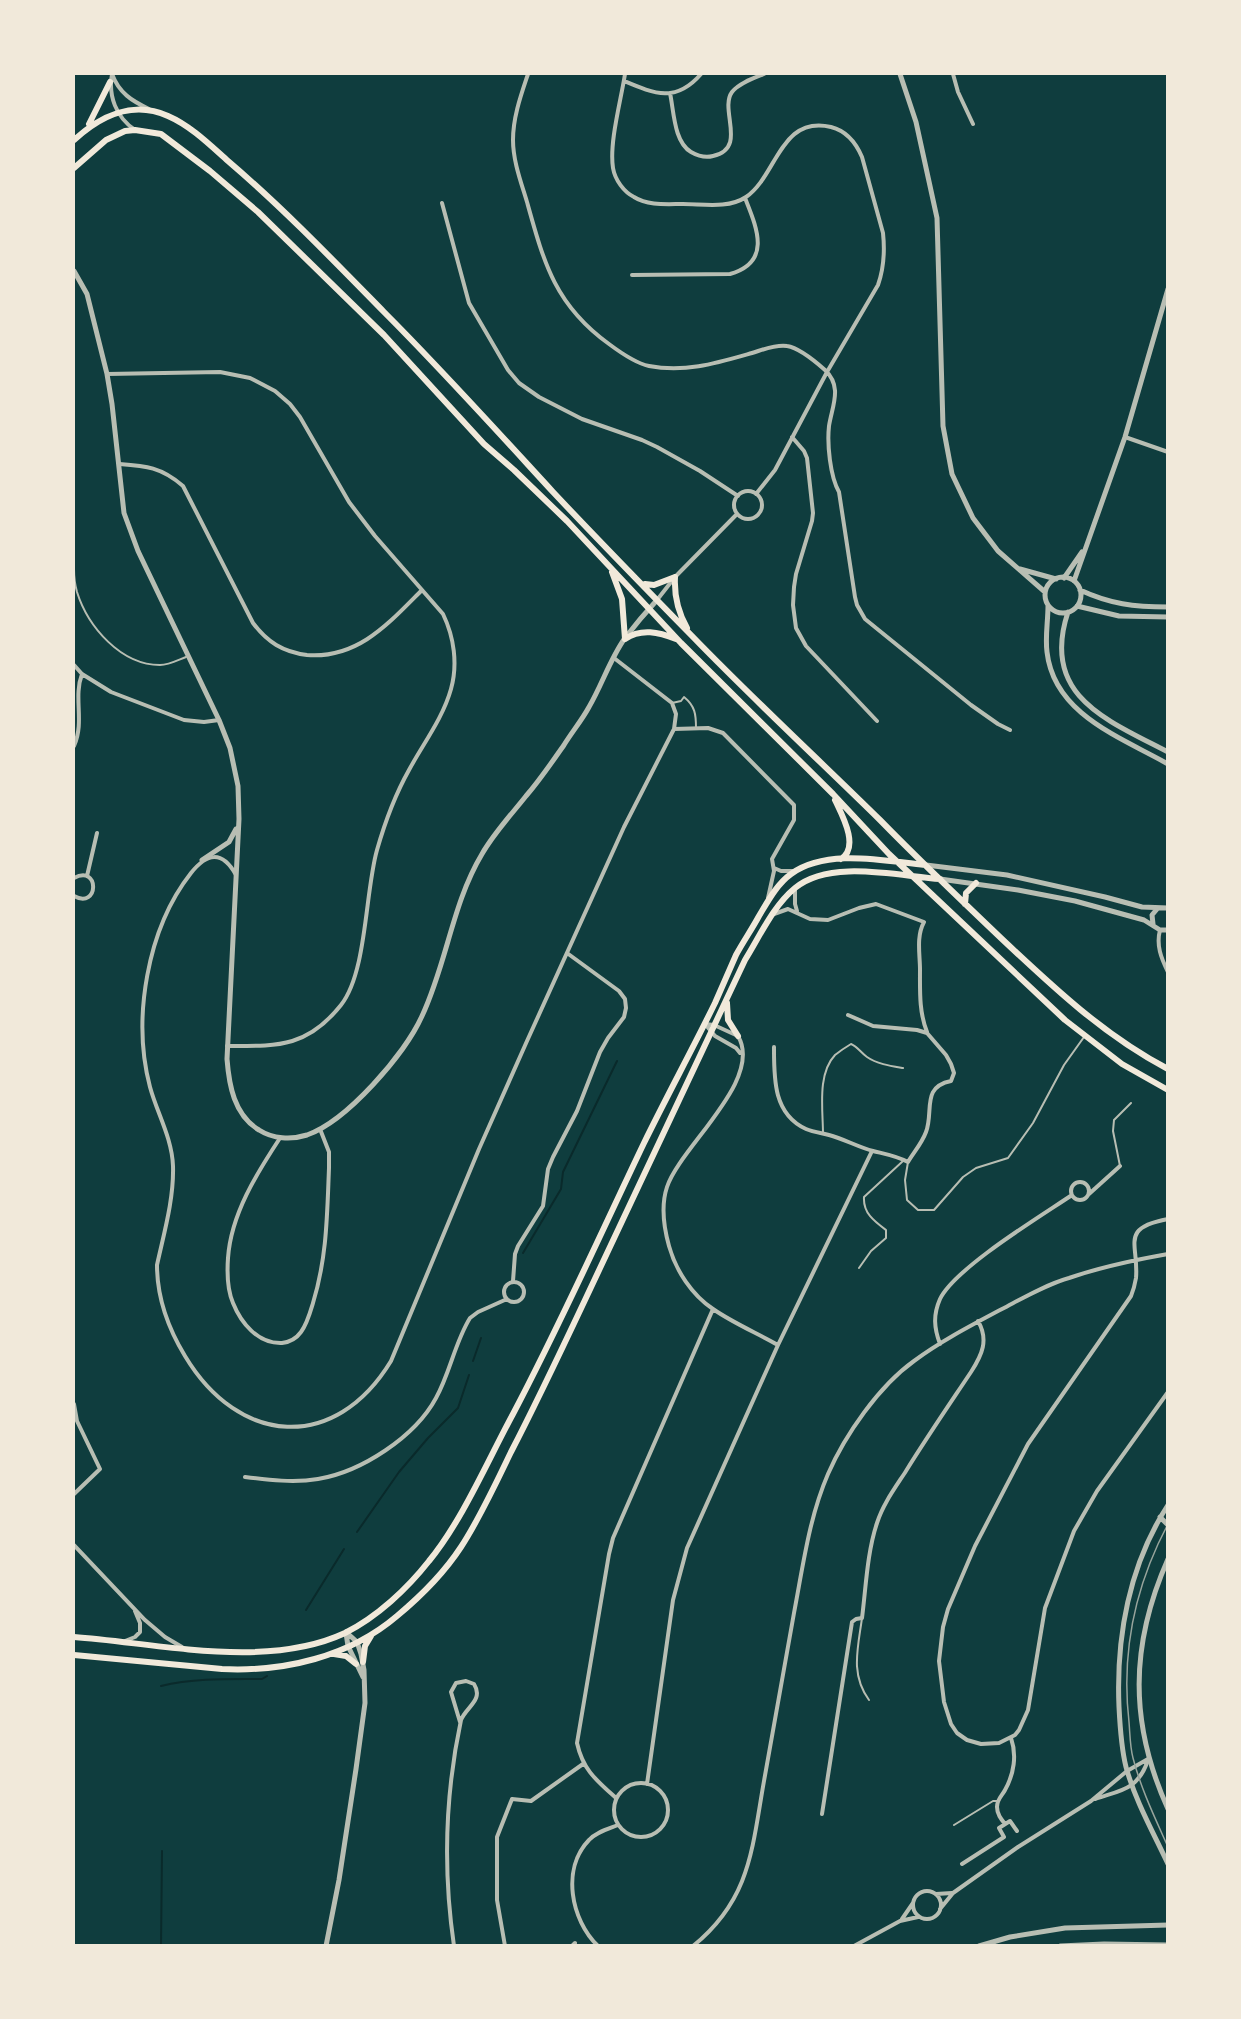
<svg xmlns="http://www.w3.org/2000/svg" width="1241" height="2019" font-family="'Nunito Sans',sans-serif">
  <rect width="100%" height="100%" fill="#0f3d3e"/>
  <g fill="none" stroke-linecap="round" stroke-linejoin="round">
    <!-- stream -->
    <path stroke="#0a2a2b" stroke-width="2" d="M523,1253L561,1189L563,1172L617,1061
      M473,1361L481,1338
      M357,1532L399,1472L428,1438L458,1408L469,1375
      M306,1610L344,1549
      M161,1686C193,1678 229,1679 262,1679L267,1676
      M161,1946L162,1851"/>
    <!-- service -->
    <path stroke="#b8beb3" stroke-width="2" d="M74,569C74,577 75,585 77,592C88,627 121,665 160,665C169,665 178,660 186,657
      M672,703L681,701L684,697C695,706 696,714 696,728
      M823,1134C823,1110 817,1074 835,1055C840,1051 846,1047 851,1044C858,1047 861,1053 867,1057C877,1064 891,1066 903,1068
      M908,1162L905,1180L907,1200L918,1210H934L963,1177L976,1168L1008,1158L1033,1123L1064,1065L1084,1037
      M1120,1166L1113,1131L1114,1120L1131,1103
      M859,1268L871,1251L886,1238V1230C874,1221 863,1213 864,1197L903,1161
      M862,1618C858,1648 850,1674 869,1700
      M954,1825L993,1801H998"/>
    <!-- minor -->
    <path stroke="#b8beb3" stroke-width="4" d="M112,74C108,96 116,117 135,130
      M112,74C119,93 132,101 149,109
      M528,74C521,95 513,117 513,140C513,161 521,182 527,202C544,263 555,305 609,344C621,353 635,363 649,366C685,373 717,363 752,353C762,350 776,344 787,346C800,348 816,362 825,370C843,387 832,406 829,426C827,444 830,476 839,492L855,597L857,605L865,619L971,705L998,724L1010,730
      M625,74C621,100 609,143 613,168C615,180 624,192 634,197C648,206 667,204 683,204C703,204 728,209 746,197C777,176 780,115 831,127C847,131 856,143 862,157L883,233C885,252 884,268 878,285L827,372L775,470L756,494
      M953,74L958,92L973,124
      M624,81C655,94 676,103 701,74
      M670,93C674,112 674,142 691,152C698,156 706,158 713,156C748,148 719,110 732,92C739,83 754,78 764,74
      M442,203L469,303L508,370L519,383L539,397L582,419L642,440L657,447L700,471L738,496
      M632,275L730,274C773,262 756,226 745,198
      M107,374L220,372L250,378L275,391L290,404L300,417L349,502L375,536L443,614C454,637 458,664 451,689C443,718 423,744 409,770C395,795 385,822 377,850C365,892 367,972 341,1005C307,1048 277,1046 227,1046
      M792,437L804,451L807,458L813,513L812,521L796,574L794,587L793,605L796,628L806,646L877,721
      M1125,437L1168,452
      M119,464C146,466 161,467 183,486L253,623C267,642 283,652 307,655C358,659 389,623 422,590
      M734 505a14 14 0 1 1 28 0a14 14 0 1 1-28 0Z
      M657,600L675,577L737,514
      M74,665L82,674L111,692L184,720L204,722L219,720
      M674,729L708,728L723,733L794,805V820L772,859L774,871L768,898
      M74,746C85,721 73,698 82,674
      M774,868L781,871H793
      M236,875C222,850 207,853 191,873C147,929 132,1019 150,1087C157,1113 172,1138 173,1166C174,1199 164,1233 157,1265C157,1298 168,1328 185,1356C239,1446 335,1453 391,1361L479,1149L527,1041L624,827L674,729L676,714L672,703L614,658
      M87,876L97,833
      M74,878C100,864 99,910 74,896
      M795,889V904L797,911
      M774,914L788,909L810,919L828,920L859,908L876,904L924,922C916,937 920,954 920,970C920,991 919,1012 927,1032
      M1160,930C1156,945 1161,958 1168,972
      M705,1024L714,1025L738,1036C764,1080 680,1147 667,1187C661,1205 664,1228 669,1246C676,1271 692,1295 713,1309C733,1323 757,1333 778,1345
      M705,1024L715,1036L736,1048L740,1053
      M774,1047C774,1078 773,1114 806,1129C813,1132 821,1133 829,1135C844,1139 858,1147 873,1151C885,1154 897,1156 908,1162C914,1152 922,1143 926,1132C934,1111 921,1087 951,1081L954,1073L951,1064L946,1055L927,1033L917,1030L873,1026L848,1015
      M280,1138C257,1173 231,1214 228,1258C227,1272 227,1289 233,1303C241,1323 258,1344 282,1343C290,1342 296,1339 301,1332C307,1324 310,1313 313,1303C327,1257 327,1216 329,1168V1152L320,1129
      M1071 1191a9 9 0 1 1 18 0a9 9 0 1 1-18 0Z
      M1089,1194L1120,1166
      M1168,1219C1119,1228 1139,1244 1136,1278C1135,1284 1133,1291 1131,1296L1028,1444L975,1546L948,1609L943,1627L939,1661L944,1702L951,1724L957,1733L967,1740L981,1744L999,1743L1015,1735L1019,1730L1028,1710L1045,1608L1074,1531L1097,1491L1168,1392
      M513,1281L515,1254L518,1246L543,1206L548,1169L553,1157L577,1111L600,1052L608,1038L624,1017L626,1008L625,999L619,991L567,953
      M504 1292a10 10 0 1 1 20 0a10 10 0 1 1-20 0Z
      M940,1344C934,1328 933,1315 940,1299C955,1268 1041,1216 1072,1195
      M74,1404L77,1421L100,1469L74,1494
      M245,1477C269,1480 294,1483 318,1479C361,1472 415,1437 436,1398C450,1373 455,1342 470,1318L478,1312L507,1299
      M74,1545L145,1620L165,1637L182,1647
      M125,1641L135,1637L140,1632V1623L135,1611
      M614 1810a27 27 0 1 1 54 0a27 27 0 1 1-54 0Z
      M647,1784L673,1600L687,1548L778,1345L872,1151
      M616,1798C596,1780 583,1770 577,1743L609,1554L613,1538L713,1309
      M1095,1799C1121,1790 1138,1790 1148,1760
      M822,1814L852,1622L856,1619L862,1618C866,1587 867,1553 877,1523C883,1504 895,1488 906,1471C927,1437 949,1405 971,1372C982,1355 989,1340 978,1321
      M1005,1824C1001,1819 997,1814 997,1807C997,1799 1002,1796 1005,1790C1014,1774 1017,1755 1011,1738
      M962,1864L1004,1837L999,1828L1010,1821L1017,1831
      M913 1905a14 14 0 1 1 28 0a14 14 0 1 1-28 0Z
      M936,1894L952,1893
      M940,1909L953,1893L1018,1847L1091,1801L1127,1771L1148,1759
      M902,1919L913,1903
      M454,1946C443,1871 445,1795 461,1720C466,1707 484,1700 474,1684L466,1681L456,1683L451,1692L460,1722
      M505,1946L497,1900V1837L512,1799L531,1801L583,1764
      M572,1946L575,1943
      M598,1946C571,1920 561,1869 589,1840C596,1832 608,1829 618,1825
      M693,1946C751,1899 752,1848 764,1781C774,1725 784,1669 794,1613C803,1566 809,1518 828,1474C845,1435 879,1386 914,1361C941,1341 972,1325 1002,1309C1023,1298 1045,1285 1069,1278C1101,1267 1134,1260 1168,1254
      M854,1946L900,1921L918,1917"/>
    <!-- tertiary -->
    <path stroke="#b8beb3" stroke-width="5" d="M900,74L916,122L937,218L943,426L952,474L973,518L998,551L1045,592
      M74,271L87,294L107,374L112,404L124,513L138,551L219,720L230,748L238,786L239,819L227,1059C229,1085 234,1115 259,1130C273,1139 291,1140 307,1135C347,1121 405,1054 422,1016C447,963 452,904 482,854C494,833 511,815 526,796C540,780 552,762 564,745C572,732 582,720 589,707C602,685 610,659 625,638C635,625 646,612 657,600
      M1020,569L1056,579
      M1045 595a18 18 0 1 1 36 0a18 18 0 1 1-36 0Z
      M1064,578L1082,552
      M1074,581L1125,437L1168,289
      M1080,590C1110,604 1134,607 1168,607
      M1048,606C1048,621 1045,637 1047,652C1054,714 1120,737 1168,764
      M1077,606L1119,616L1168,617
      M1068,612C1040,696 1107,720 1168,752
      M202,860L229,842L236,829
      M926,865L1007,875L1105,897L1142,907L1168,908
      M940,879L1018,890L1075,901L1144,920L1160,930H1168
      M1153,924L1152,915L1157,909
      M1168,1505C1129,1565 1116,1637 1119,1707C1120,1727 1121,1747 1126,1767C1135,1800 1153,1832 1168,1864
      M1160,1517L1168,1525
      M1168,1559C1130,1645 1129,1723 1168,1809
      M346,1633L348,1646L363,1677
      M326,1946L339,1880L356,1769L365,1703L364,1670L361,1654L357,1642L346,1632
      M979,1946L1010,1937L1065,1928L1168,1925
      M1060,1946L1104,1944L1168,1945"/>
    <!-- secondary -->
    <path stroke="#f1e9da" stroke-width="6" d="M89,124L110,82
      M74,140C100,116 133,100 168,116C191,126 210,145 228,161C283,208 333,260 384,312C442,370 497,431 553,492C599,541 646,589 693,637C753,699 818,759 880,820C920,861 962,901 1003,940C1054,988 1105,1036 1168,1069
      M74,168L106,140L125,131L135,130L161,134L210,171L258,212L384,335L484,444L514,470L567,521L681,643L833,794L889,854L1065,1020L1122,1064L1168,1090
      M612,572L622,599L625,639
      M675,577C674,596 678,612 687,628
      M645,584L654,585L675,577
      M625,639C641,628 659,632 676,639
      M835,800C842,815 860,847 841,859
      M965,904L966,893L976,883
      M727,1003L728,1020L738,1036
      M74,1637C157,1643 266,1670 345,1633C377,1617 407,1589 429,1561C462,1521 488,1460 513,1414C560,1325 601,1233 644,1143C667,1096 692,1050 715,1003C722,987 729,971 736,955C743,942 752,929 759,916C768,901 777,884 791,874C827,848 884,861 925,865
      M334,1654L346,1656L356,1664
      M74,1655L222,1669C284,1672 349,1657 397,1616C421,1596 444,1573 461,1547C480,1518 496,1483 511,1452C537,1402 561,1351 585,1300C638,1187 692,1074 745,960C760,936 773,906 795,888C830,859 898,876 940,879
      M363,1662L365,1646L371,1636"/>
    <!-- tram -->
    <path stroke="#97a49c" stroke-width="1.5" d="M1168,1524C1135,1586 1121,1652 1129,1722C1130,1734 1130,1747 1133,1758C1141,1789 1155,1818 1168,1847"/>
  </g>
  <!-- border -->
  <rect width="1241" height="2019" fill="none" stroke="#f1e9da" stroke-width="150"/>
</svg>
